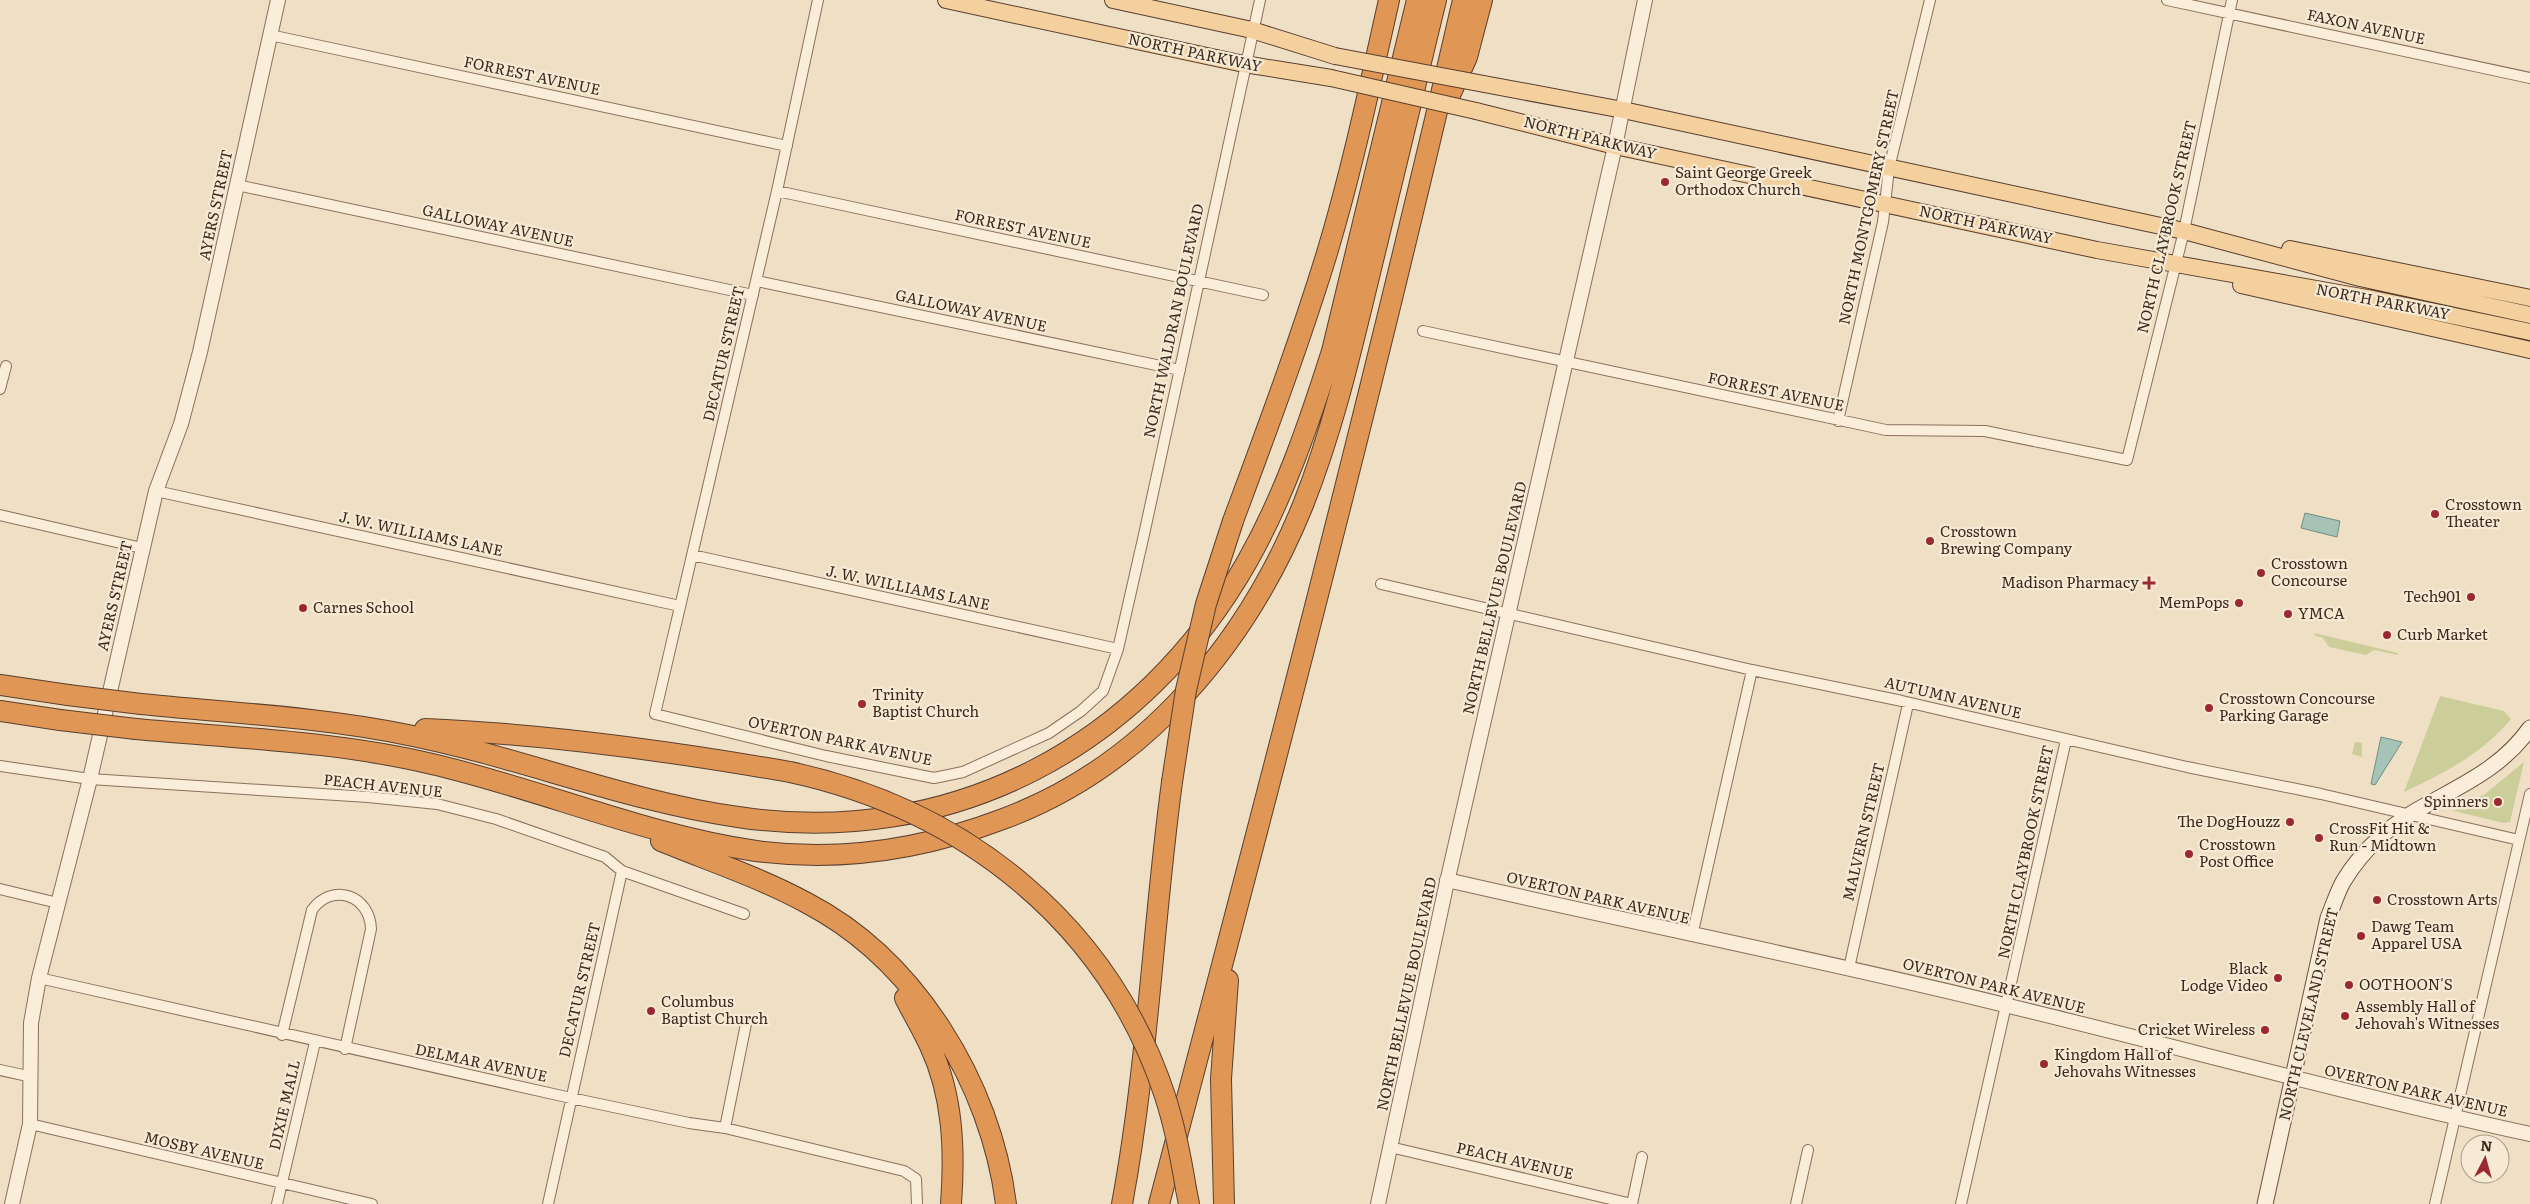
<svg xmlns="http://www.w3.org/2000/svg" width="2530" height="1204" font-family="Literata,serif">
  <rect width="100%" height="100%" fill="#efdfc5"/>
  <!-- green -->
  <path fill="#ccce99" d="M2314,633L2398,653V655L2374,650L2366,655L2329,647L2323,638L2316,636Z
    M2440,696L2504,711L2511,719C2482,754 2444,773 2404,792Z
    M2355,742L2362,743V757L2352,754Z
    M2524,762L2510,822L2503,823L2454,811L2485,794Z"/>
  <!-- water -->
  <path fill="#a7c3b8" stroke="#6d9185" d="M2305,513L2340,521L2337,537L2301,528Z
    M2381,737L2402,742L2375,785L2371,784Z"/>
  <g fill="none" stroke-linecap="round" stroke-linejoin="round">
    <!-- minor casing -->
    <g stroke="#8b705b" stroke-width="12">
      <path id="minor" d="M818,0L777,191L655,714L826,756L934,778L963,772L1049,733L1081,711L1103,691L1118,649L1145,530L1260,0
        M2167,0L2530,78
        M270,35L787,146
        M237,185L753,295
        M777,191L1263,295
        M757,281L1180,370
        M1423,331L1886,430L1985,431L2127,460L2184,231L2232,0
        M0,389L6,366
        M1838,421L1883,222L1889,168L1930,0
        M156,491L680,606
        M0,515L142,548
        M692,555L1118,649
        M1381,584L1752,670L1902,701L2187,767L2321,794L2519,840
        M0,766L90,779L368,797L437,804L496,819L605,857L622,871L744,914
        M0,889L58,903
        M1692,936L1752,670
        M1849,968L1908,704
        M39,978L571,1098L689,1123L725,1128L904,1171L916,1179L917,1204
        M282,1035L312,910C332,882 370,895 371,929L345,1049
        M0,1070L32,1077
        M30,1124L372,1204
        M725,1128L746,1024
        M1390,1147L1632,1204
        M277,1204L315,1042
        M548,1204L622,871
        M1632,1204L1642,1157
        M1796,1204L1808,1150
        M1961,1204L2066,740
        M2435,1204L2530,794"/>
    </g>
    <!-- tertiary casing -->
    <g stroke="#8b705b" stroke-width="16">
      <path id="tertiary" d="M1447,880C1634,923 1823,960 2009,1006C2183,1048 2355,1096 2530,1134
        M12,1204L30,1124L31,1023L39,978L90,779L156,491L181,424L200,352L278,0
        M1378,1204L1445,891L1615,146L1645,0"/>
    </g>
    <!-- secondary casing -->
    <g stroke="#6d513e" stroke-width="17">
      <path id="secondary" d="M2265,1204L2328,918C2333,906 2337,893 2343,882C2363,848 2395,821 2430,803C2468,782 2504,765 2530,728"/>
    </g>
    <!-- primary casing -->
    <g stroke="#593f2f" stroke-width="18">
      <path id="primary" d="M946,0L1244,64L1331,78
        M1113,0L1252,30L1335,56
        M1484,84L1623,110L2184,231L2360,278L2530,315
        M1476,111L1615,146L2097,250L2373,299L2530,332
        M2290,249L2530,298
        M2241,285L2530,350"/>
    </g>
    <!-- motorway casing -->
    <g stroke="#593f2f" stroke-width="22">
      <path id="motorway" d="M1450,95L1467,57L1482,0
        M1233,521C1266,432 1299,344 1327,253C1352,170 1370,85 1389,0
        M0,685L68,695
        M141,704C230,713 321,717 408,735C519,757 626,801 738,817C952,849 1143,746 1248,560C1285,494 1309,423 1332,351L1417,0
        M0,711L60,720
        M136,729C234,738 335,741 432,764C540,789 645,835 756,851C839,862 924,849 1003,819C1146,766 1247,643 1303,505C1332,432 1350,356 1368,281C1391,188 1413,94 1436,0
        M425,729C547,734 670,751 790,772
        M661,841C710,861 761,878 807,903C916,960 991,1084 1006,1204
        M905,998C913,1014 922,1029 930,1046C953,1095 955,1150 951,1204
        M1186,1189L1189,1204
        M1122,1204C1148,1065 1153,922 1172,782
        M1159,1204C1265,804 1370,403 1463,0
        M1224,1204L1221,1079L1228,980"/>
    </g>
    <!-- minor -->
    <use href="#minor" stroke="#faedd9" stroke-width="10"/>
    <!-- tertiary -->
    <use href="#tertiary" stroke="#faedd9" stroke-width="14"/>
    <!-- secondary -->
    <use href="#secondary" stroke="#faedd9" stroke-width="15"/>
    <!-- primary -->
    <use href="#primary" stroke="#f3d09d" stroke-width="16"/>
    <!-- motorway -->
    <use href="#motorway" stroke="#e09655" stroke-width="20"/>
    <!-- primary-bridge casing -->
    <g stroke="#593f2f" stroke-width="18" stroke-linecap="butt">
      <path id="primary-bridge" d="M1335,56L1484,84
        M1331,78L1476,111"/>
    </g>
    <!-- motorway-bridge casing -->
    <g stroke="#593f2f" stroke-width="22" stroke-linecap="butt">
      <path id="motorway-bridge" d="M68,695L141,704
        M60,720L136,729
        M790,772C965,810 1108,923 1165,1096C1175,1127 1181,1158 1186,1189
        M1172,782L1186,690L1206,604L1233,521"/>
    </g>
    <!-- primary-bridge -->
    <use href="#primary-bridge" stroke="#f3d09d" stroke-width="16"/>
    <!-- motorway-bridge -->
    <use href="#motorway-bridge" stroke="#e09655" stroke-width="20"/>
  </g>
  <!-- markers -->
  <g fill="#9b2934" stroke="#f6ead5" stroke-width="2">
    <circle cx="1665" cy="182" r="5"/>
    <circle cx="2435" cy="514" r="5"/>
    <circle cx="1930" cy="541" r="5"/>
    <circle cx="2261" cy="573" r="5"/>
    <path d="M2146.5 575.5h5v5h5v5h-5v5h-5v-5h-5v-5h5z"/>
    <circle cx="2471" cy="597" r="5"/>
    <circle cx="2239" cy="603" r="5"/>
    <circle cx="303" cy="608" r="5"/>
    <circle cx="2288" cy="614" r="5"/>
    <circle cx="2387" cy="635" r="5"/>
    <circle cx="862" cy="704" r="5"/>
    <circle cx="2209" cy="708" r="5"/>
    <circle cx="2498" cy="802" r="5"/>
    <circle cx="2290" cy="822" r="5"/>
    <circle cx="2319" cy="838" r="5"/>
    <circle cx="2189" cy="854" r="5"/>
    <circle cx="2377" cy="900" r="5"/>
    <circle cx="2361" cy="936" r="5"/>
    <circle cx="2278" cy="978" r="5"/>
    <circle cx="2349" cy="985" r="5"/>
    <circle cx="651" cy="1011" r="5"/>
    <circle cx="2345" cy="1016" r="5"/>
    <circle cx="2265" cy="1030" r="5"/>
    <circle cx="2044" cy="1064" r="5"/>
  </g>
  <g text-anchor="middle" stroke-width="4.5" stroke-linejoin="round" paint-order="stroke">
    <!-- street labels -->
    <g font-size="15" fill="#3b2a1f" stroke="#f6ead5">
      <text transform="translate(2366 27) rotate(12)" y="5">FAXON AVENUE</text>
      <text transform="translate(1195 53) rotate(12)" y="5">NORTH PARKWAY</text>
      <text transform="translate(532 76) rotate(12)" y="5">FORREST AVENUE</text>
      <text transform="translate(1590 138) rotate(14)" y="5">NORTH PARKWAY</text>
      <text transform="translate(216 205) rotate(-78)" y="5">AYERS STREET</text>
      <text transform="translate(1869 207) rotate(-78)" y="5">NORTH MONTGOMERY STREET</text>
      <text transform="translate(1986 225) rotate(12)" y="5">NORTH PARKWAY</text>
      <text transform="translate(498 226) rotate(12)" y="5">GALLOWAY AVENUE</text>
      <text transform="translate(2167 227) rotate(-77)" y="5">NORTH CLAYBROOK STREET</text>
      <text transform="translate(1023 229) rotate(12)" y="5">FORREST AVENUE</text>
      <text transform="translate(2383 302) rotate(11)" y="5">NORTH PARKWAY</text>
      <text transform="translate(971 311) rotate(12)" y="5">GALLOWAY AVENUE</text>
      <text transform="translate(1174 321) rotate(-78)" y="5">NORTH WALDRAN BOULEVARD</text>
      <text transform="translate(724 354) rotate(-77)" y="5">DECATUR STREET</text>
      <text transform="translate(1776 392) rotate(12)" y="5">FORREST AVENUE</text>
      <text transform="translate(421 534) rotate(12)" y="5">J. W. WILLIAMS LANE</text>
      <text transform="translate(908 588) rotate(12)" y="5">J. W. WILLIAMS LANE</text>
      <text transform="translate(115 596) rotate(-77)" y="5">AYERS STREET</text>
      <text transform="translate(1495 598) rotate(-77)" y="5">NORTH BELLEVUE BOULEVARD</text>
      <text transform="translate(1953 698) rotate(13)" y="5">AUTUMN AVENUE</text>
      <text transform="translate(840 741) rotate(12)" y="5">OVERTON PARK AVENUE</text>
      <text transform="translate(383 786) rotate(6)" y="5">PEACH AVENUE</text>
      <text transform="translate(1864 832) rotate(-77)" y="5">MALVERN STREET</text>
      <text transform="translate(2026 852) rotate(-78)" y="5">NORTH CLAYBROOK STREET</text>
      <text transform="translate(1598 898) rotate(13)" y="5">OVERTON PARK AVENUE</text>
      <text transform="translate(1994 986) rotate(14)" y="5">OVERTON PARK AVENUE</text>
      <text transform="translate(580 990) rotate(-77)" y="5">DECATUR STREET</text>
      <text transform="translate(1407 994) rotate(-78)" y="5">NORTH BELLEVUE BOULEVARD</text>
      <text transform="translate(2309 1014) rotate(-77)" y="5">NORTH CLEVELAND STREET</text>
      <text transform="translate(481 1063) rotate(12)" y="5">DELMAR AVENUE</text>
      <text transform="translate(2416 1091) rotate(13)" y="5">OVERTON PARK AVENUE</text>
      <text transform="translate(285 1105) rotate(-77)" y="5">DIXIE MALL</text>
      <text transform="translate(204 1151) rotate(13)" y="5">MOSBY AVENUE</text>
      <text transform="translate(1515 1161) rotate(13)" y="5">PEACH AVENUE</text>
    </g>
    <!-- poi labels -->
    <g font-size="15" fill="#3b2a1f" stroke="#f6ead5" text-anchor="start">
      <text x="1675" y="178">Saint George Greek<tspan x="1675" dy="17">Orthodox Church</tspan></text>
      <text x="2445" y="510">Crosstown<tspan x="2445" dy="17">Theater</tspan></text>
      <text x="1940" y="537">Crosstown<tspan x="1940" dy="17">Brewing Company</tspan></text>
      <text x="2271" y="569">Crosstown<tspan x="2271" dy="17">Concourse</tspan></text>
      <text x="2139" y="588" text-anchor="end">Madison Pharmacy</text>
      <text x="2461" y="602" text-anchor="end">Tech901</text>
      <text x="2229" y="608" text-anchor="end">MemPops</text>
      <text x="313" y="613">Carnes School</text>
      <text x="2298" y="619">YMCA</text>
      <text x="2397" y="640">Curb Market</text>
      <text x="872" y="700">Trinity<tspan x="872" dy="17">Baptist Church</tspan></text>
      <text x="2219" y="704">Crosstown Concourse<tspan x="2219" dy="17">Parking Garage</tspan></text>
      <text x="2488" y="807" text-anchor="end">Spinners</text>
      <text x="2280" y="827" text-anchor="end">The DogHouzz</text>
      <text x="2329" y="834">CrossFit Hit &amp;<tspan x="2329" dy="17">Run - Midtown</tspan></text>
      <text x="2199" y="850">Crosstown<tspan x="2199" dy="17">Post Office</tspan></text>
      <text x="2387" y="905">Crosstown Arts</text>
      <text x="2371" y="932">Dawg Team<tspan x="2371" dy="17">Apparel USA</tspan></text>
      <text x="2268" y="974" text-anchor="end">Black<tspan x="2268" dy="17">Lodge Video</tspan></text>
      <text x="2359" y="990">OOTHOON'S</text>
      <text x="661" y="1007">Columbus<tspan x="661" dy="17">Baptist Church</tspan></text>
      <text x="2355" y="1012">Assembly Hall of<tspan x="2355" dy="17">Jehovah's Witnesses</tspan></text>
      <text x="2255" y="1035" text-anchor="end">Cricket Wireless</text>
      <text x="2054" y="1060">Kingdom Hall of<tspan x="2054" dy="17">Jehovahs Witnesses</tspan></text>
    </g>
  </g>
  <!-- north arrow -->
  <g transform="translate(2485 1159) rotate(6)"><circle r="24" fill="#f6ead5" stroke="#ab9d8c"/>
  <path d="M0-4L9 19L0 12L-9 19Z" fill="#9b2934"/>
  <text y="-8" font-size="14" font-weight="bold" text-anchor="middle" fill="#3b2a1f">N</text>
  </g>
</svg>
